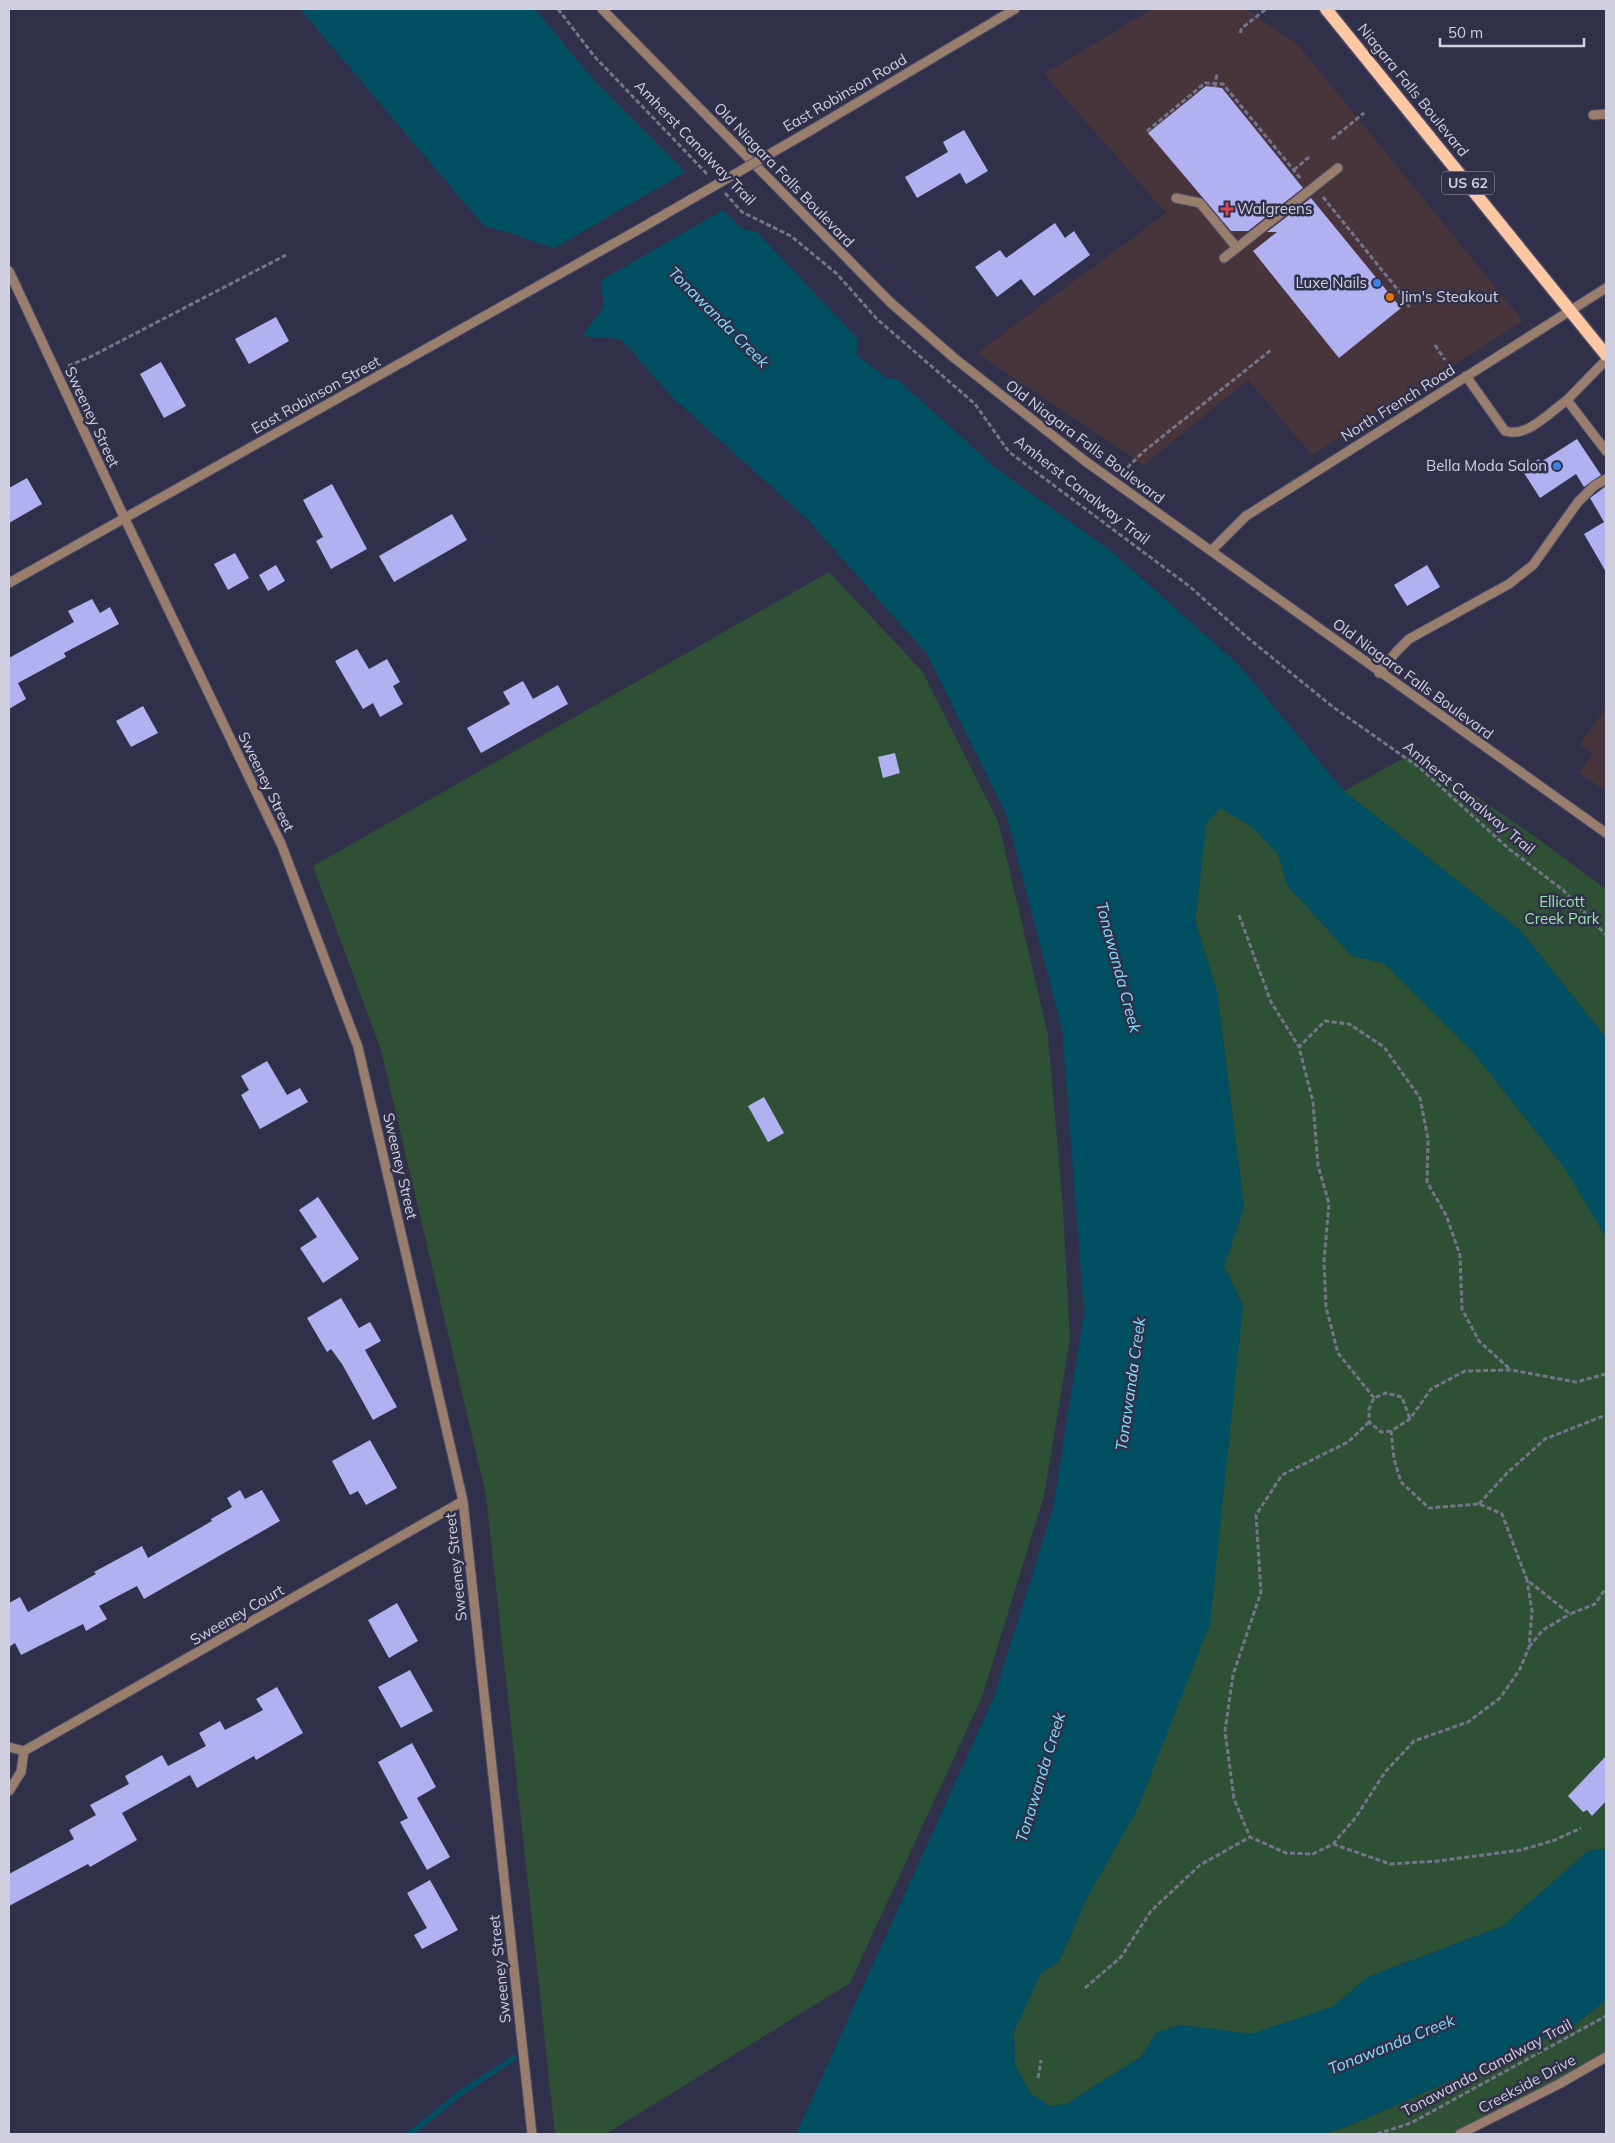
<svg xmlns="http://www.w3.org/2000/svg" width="1615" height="2143" font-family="Mulish,sans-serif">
  <rect width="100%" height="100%" fill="#31304a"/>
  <!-- commercial -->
  <path fill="#48353c" d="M1152,9H1247L1298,45L1523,321L1312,455L1248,380L1144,465L977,353L1166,213L1044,74Z
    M1606,708V791L1579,773L1593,754L1580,744Z"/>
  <!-- green -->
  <path fill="#2e5035" d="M829,572L922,671L998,821L1048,1035L1063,1209L1070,1339L1044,1496L982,1697L850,1983L606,2134H555L486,1495L381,1050L313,866Z
    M1413,753L1530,833L1606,889V1038L1521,931L1344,791Z
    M1221,808L1252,827L1278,854L1287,885L1351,955L1385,964L1473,1052L1564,1167L1606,1237V1849L1588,1851L1503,1926L1368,1977L1332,2007L1251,2034L1181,2025L1157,2032L1142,2056L1068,2103L1051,2107L1031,2094L1015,2066L1014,2031L1041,1972L1059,1961L1086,1900L1243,1306L1224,1266L1244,1207L1217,992L1195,920L1206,822Z
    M1606,2000V2057L1460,2134H1325L1358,2122L1573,2026Z"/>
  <!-- water -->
  <path fill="#004f63" d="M300,9H535L593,79L743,230L756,231L859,340L856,354L886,378L897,379L997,469L1111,551L1239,665L1344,791L1521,931L1606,1038V1237L1564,1167L1473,1052L1385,964L1351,955L1287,885L1278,854L1252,827L1221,808L1207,822L1195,920L1217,992L1244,1207L1224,1266L1243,1306L1210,1624L1137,1810L1086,1900L1059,1961L1041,1973L1014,2031L1015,2066L1031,2094L1052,2107L1068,2103L1142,2056L1157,2032L1181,2025L1251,2034L1332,2007L1368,1977L1503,1926L1588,1851L1606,1849V2000L1573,2026L1358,2122L1325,2134H796L994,1697L1053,1508L1084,1312L1062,1029L1006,814L927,654L806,518L672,397L621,339L582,336L604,307L599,265L516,235L484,226Z"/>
  <!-- pier -->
  <path fill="#31304a" d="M687,171L725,209L598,282L596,266L551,250Z"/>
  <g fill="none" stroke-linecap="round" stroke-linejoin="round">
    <!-- stream -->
    <path stroke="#004f63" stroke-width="5.5" d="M410,2134L462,2092L514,2058"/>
  </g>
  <!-- building -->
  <path fill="#b1b0f1" d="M1206,86L1222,88L1303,188L1248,231H1231L1148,133Z
    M964,130L988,171L966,184L960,173L917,198L905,177L948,152L943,142Z
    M1311,198L1401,308L1339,358L1253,251L1277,232H1267Z
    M1055,223L1065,238L1074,231L1090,255L1034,296L1021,279L997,297L975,267L1000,250L1006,258Z
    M276,317L289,341L249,364L235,339Z
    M161,362L186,406L164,418L140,374Z
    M1577,439L1601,475L1584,487L1576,474L1540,498L1522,470L1539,459L1541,462Z
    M27,478L42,504L9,523V488Z
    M332,484L367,549L331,569L316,541L323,537L303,500Z
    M1606,486V572L1584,534L1604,522L1590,498Z
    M452,514L467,540L394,582L379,556Z
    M235,553L249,578L228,590L214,564Z
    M276,565L285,581L268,591L259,575Z
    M1427,565L1440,587L1407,606L1394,585Z
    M92,599L100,613L110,607L119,624L64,653L66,657L18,683L26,699L9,709V658L74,622L68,611Z
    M357,649L369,669L387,659L400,682L393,686L403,704L380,717L373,703L363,709L335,661Z
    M523,681L533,699L558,685L568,704L481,753L467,728L510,704L503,692Z
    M143,706L158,733L131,747L116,721Z
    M895,753L900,773L883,778L878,757Z
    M267,1061L287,1095L300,1088L308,1102L260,1129L241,1095L249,1090L241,1076Z
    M764,1097L784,1133L768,1142L748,1106Z
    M318,1197L359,1259L323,1283L300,1248L317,1237L299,1210Z
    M341,1298L359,1328L370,1322L381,1341L365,1350L397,1407L373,1420L342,1364L331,1349L327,1352L307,1318Z
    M370,1440L397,1488L366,1505L358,1491L350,1495L332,1461Z
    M240,1490L245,1499L262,1490L280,1521L144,1599L137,1586L99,1606L107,1619L86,1631L83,1624L21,1655L15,1643L9,1647V1603L20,1597L28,1612L96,1574L94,1572L142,1546L148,1558L212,1521L211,1519L232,1507L227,1498Z
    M397,1603L418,1641L389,1658L368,1620Z
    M410,1670L433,1711L401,1728L378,1687Z
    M277,1687L303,1733L256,1760L254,1756L197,1788L190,1775L122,1813L137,1840L90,1867L88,1864L9,1906V1874L74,1839L69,1830L96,1815L90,1805L129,1784L125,1776L162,1755L168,1766L206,1746L199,1733L220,1721L225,1730L263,1710L256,1699Z
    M412,1743L436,1787L417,1798L450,1857L427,1870L400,1822L408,1818L378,1762Z
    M1606,1756V1801L1592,1816L1587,1810L1583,1812L1568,1796Z
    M430,1880L458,1930L422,1949L414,1935L427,1928L407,1893Z"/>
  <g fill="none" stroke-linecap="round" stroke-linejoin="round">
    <!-- minor casing -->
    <g stroke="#4d4d65" stroke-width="11">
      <path id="minor" d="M602,9L890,302L953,357L1085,461L1606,833
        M1593,115L1606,114
        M813,129L1015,9
        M1176,198L1200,203L1237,248
        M1224,258L1338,168
        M9,271L124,517L282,846L358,1047L463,1501L532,2134
        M1606,360L1567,400L1606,451
        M1466,376L1505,431C1527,438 1549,413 1567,400
        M1211,551L1246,516L1606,288
        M9,583L636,231
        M1379,673L1397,651L1409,639L1509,584L1533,565L1578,502L1594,486L1606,479
        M9,1747L24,1751L463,1501
        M9,1791L21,1772L24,1751
        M1460,2134L1559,2084L1606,2057"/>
    </g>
    <!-- major casing -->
    <g stroke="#4d4d65" stroke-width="15">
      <path id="major" d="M1326,9L1606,355"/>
    </g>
    <!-- path -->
    <path stroke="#74748a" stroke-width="3" stroke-dasharray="5 2.5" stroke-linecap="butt" d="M558,9L594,56L707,174
      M1240,33L1242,28L1266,9
      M1215,87L1217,73
      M1147,131L1205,83L1223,84L1301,179
      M1332,139L1364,113
      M1294,170L1309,157
      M725,193L742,212L791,236L837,274L877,319L975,404L1009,452L1189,586L1248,638L1333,707L1420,768L1509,849L1563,890L1606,935
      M1323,197L1406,300L1410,309
      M1435,345L1445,360
      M68,366L92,356L286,255
      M1122,473L1143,452L1271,350
      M1239,915L1271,1002L1299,1047
      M1606,1374L1576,1382L1511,1370L1465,1371L1431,1389L1410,1419L1391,1431L1394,1459L1401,1482L1429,1508L1479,1504L1502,1514L1527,1580L1570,1614L1595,1604L1606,1588
      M1374,1398L1338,1353L1326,1307L1324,1261L1329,1204L1318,1165L1313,1102L1299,1047L1325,1021L1349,1024L1384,1047L1420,1098L1428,1139L1427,1182L1446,1215L1460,1255L1462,1309L1479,1341L1511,1370
      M1369,1422L1348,1442L1282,1475L1256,1515L1261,1592L1233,1675L1225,1731L1234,1799L1250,1837L1286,1853L1313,1854L1333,1844L1356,1817L1385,1772L1414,1741L1468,1722L1500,1698L1520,1669L1529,1647L1532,1611L1527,1580
      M1391,1431L1381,1432L1369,1422V1409L1374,1398L1386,1393L1402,1397L1410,1419
      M1479,1504L1507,1473L1545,1439L1606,1415
      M1529,1647L1543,1630L1570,1614
      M1333,1844L1390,1864L1438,1861L1521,1850L1555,1840L1581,1828
      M1085,1988L1121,1957L1151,1911L1200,1865L1250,1837
      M1038,2078L1041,2060
      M1377,2134L1411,2123L1606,2016"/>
    <!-- minor -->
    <use href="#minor" stroke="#997d6d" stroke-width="9"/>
    <!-- major -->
    <use href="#major" stroke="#fec7a4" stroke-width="12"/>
    <!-- minor-bridge casing -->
    <g stroke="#4d4d65" stroke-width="11" stroke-linecap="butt">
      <path id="minor-bridge" d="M636,231L813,129"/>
    </g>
    <!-- minor-bridge -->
    <use href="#minor-bridge" stroke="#997d6d" stroke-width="9"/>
  </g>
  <!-- markers -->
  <path fill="#e0444e" stroke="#31304a" stroke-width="2" d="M1224.5 201.5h5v5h5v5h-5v5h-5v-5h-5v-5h5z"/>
  <g fill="#3f7fe0" stroke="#31304a" stroke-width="2">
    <circle cx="1377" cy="283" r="5"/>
    <circle cx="1557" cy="466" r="5"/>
  </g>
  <circle fill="#e8710a" stroke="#31304a" stroke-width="2" cx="1390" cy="297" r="5"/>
  <g text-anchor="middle" stroke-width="5" stroke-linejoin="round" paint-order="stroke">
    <!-- shield labels -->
    <rect fill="#31304a" stroke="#a09fb3" stroke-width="1" x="1442" y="171.5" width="52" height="23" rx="4"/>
    <g font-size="14" font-weight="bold" fill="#cfcfe0">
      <text x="1468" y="188">US 62</text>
    </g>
    <!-- street labels -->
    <g font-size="15" fill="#cfcfe0" stroke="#31304a">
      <text transform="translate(1413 90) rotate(51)" y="5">Niagara Falls Boulevard</text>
      <text transform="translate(845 93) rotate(-30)" y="5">East Robinson Road</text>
      <text transform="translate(695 143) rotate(46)" y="5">Amherst Canalway Trail</text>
      <text transform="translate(784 175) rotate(46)" y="5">Old Niagara Falls Boulevard</text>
      <text transform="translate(316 395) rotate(-29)" y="5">East Robinson Street</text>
      <text transform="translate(1398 403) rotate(-32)" y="5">North French Road</text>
      <text transform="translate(92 417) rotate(65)" y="5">Sweeney Street</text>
      <text transform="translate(1085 442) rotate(37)" y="5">Old Niagara Falls Boulevard</text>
      <text transform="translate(1082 490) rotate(38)" y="5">Amherst Canalway Trail</text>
      <text transform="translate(1413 679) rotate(36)" y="5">Old Niagara Falls Boulevard</text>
      <text transform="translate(266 782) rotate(64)" y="5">Sweeney Street</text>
      <text transform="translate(1469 798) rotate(40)" y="5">Amherst Canalway Trail</text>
      <text transform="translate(400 1166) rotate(77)" y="5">Sweeney Street</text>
      <text transform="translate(456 1567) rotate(-96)" y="5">Sweeney Street</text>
      <text transform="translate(237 1615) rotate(-30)" y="5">Sweeney Court</text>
      <text transform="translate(500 1969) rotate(-96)" y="5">Sweeney Street</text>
      <text transform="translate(1487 2068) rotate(-28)" y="5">Tonawanda Canalway Trail</text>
      <text transform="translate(1527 2084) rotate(-28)" y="5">Creekside Drive</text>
    </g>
    <!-- poi labels -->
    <g font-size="15" fill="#cfcfe0" stroke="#31304a" text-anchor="start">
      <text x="1237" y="214">Walgreens</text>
      <text x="1367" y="288" text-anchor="end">Luxe Nails</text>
      <text x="1400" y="302">Jim's Steakout</text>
      <text x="1547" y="471" text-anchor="end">Bella Moda Salon</text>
    </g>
    <!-- park labels -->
    <g font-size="15" fill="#93e6a4" stroke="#31304a">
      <text x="1562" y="907">Ellicott<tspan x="1562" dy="17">Creek Park</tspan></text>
    </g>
    <!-- water labels -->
    <g font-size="16" font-style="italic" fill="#82dffe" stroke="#31304a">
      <text transform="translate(719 317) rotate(45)" y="6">Tonawanda Creek</text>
      <text transform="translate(1119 967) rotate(75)" y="6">Tonawanda Creek</text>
      <text transform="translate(1130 1384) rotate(-82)" y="6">Tonawanda Creek</text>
      <text transform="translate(1040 1777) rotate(-73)" y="6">Tonawanda Creek</text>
      <text transform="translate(1391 2044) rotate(-22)" y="6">Tonawanda Creek</text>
    </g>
  </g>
  <!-- border -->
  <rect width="1615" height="2143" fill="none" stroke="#cfcfe0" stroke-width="20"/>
  <!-- scale -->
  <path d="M1440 38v8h144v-8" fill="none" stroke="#cfcfe0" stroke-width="2.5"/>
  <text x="1448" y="38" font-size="15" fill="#cfcfe0" stroke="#31304a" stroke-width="4" paint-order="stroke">50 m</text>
</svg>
